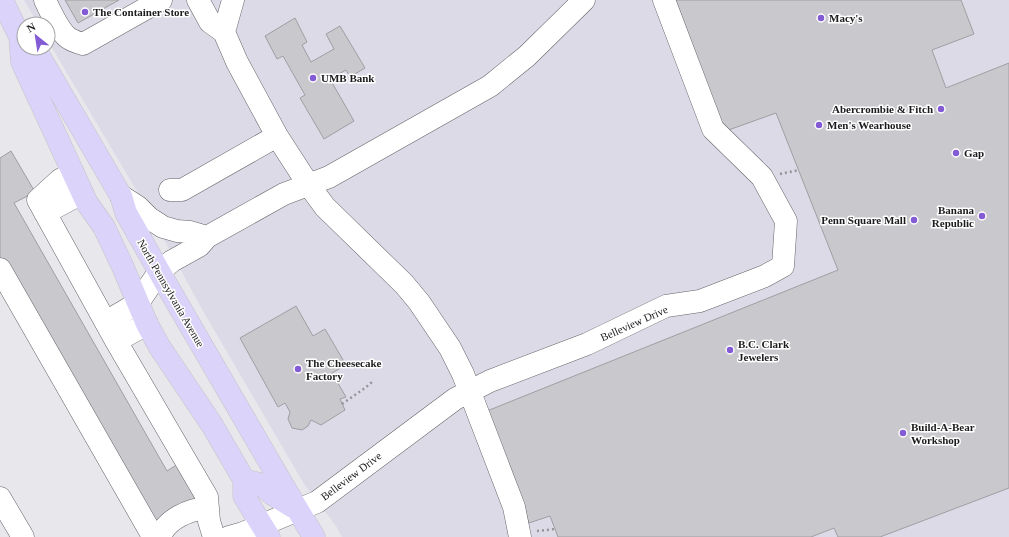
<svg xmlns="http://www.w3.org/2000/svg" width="1009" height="537" font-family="'Times New Roman',serif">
  <rect width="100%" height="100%" fill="#e8e7ec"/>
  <!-- built -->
  <path fill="#dddae7" d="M24,0H1009V537H342L336,526L304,484L203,311L145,205L48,41V24H38Z"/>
  <!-- building -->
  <path fill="#c9c8cd" stroke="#9f9ea3" d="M65,0H119L78,23Z
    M672,0H961L974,34L932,50L946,88L1009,63V488L880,537H838L834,528L811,537H558L550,516L529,523L487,411L838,270L776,113L723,132Z
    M295,18L307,42L302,45L311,62L334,49L326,34L340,26L365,68L350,77L346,70L330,79L354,121L324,139L300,98L305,95L283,56L277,59L265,36Z
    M11,151L35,192L14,203L167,471L178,464L202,505L153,528L0,260V158Z
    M296,306L313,336L325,329L346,365L332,373L346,397L340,399L345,410L321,425L311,420L308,426L302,430L292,428L288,419L290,412L285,403L278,407L240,338Z"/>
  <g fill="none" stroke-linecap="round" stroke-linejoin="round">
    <!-- minor casing -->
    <g stroke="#646368" stroke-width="23">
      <path id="minor" d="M45,0C50,11 58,28 66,36C71,41 77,42 83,44L161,0
        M198,0L210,22L224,32
        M233,0L224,32L237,62L277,136L308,184L325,207L404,284L419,302L450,348L463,374L514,507L520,537
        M73,173L60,180L38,200L116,341L207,497L209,521L214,537
        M170,190H182L277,136
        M121,196L138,207L149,218L163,227L177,231L190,232L207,237
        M45,213L82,193
        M0,269L151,533L155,537
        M106,322L138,303L159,272L172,261L199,246L207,237L284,194L329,177L490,86L527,56L584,0
        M116,341L147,324
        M0,498L23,537
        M160,537C166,519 190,509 208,508
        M229,537L243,533L317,502L455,399L490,381L587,344L666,306L700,301L765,276L783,266L786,221L762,177L713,129L664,0"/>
    </g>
    <!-- major casing -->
    <g stroke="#c4c3c4" stroke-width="23">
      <path id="major" d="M2,0L20,37L24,40
        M20,37L22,62L87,203L104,227L122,265L147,324L159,346L212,425L244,480V496L269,537
        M32,48L38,54L121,196L126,213L173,296L284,487L314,537
        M244,480L260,484L272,494L293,507"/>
    </g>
    <!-- path -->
    <path stroke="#959498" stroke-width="2.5" stroke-dasharray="2 3" stroke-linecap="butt" d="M780,174L799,170
      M342,404L365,388L372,382
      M537,531L555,529"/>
    <!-- minor -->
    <use href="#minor" stroke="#fff" stroke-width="22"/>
    <!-- major -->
    <use href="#major" stroke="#dcd3fb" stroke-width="22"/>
  </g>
  <!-- markers -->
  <g fill="#835bd5" stroke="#fff" stroke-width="1.5">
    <circle cx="85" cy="12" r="4"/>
    <circle cx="821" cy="18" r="4"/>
    <circle cx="313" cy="78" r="4"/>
    <circle cx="941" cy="109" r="4"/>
    <circle cx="819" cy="125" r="4"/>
    <circle cx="956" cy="153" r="4"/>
    <circle cx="982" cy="216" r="4"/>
    <circle cx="914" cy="220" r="4"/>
    <circle cx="730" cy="350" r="4"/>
    <circle cx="298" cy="369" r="4"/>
    <circle cx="903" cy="433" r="4"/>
  </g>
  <g text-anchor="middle" stroke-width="3" stroke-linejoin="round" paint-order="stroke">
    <!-- poi labels -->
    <g font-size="11" font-weight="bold" fill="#1b1a1c" stroke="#fff" text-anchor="start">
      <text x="93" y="16">The Container Store</text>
      <text x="829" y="22">Macy's</text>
      <text x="321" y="82">UMB Bank</text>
      <text x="933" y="113" text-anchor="end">Abercrombie &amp; Fitch</text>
      <text x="827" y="129">Men's Wearhouse</text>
      <text x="964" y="157">Gap</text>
      <text x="974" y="214" text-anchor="end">Banana<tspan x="974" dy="13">Republic</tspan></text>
      <text x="906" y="224" text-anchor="end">Penn Square Mall</text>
      <text x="738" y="348">B.C. Clark<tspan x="738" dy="13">Jewelers</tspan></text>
      <text x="306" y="367">The Cheesecake<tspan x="306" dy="13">Factory</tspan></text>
      <text x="911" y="431">Build-A-Bear<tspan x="911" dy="13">Workshop</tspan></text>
    </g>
    <!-- street labels -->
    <g font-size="11" fill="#1b1a1c" stroke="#fff">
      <text transform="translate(171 293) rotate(60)" y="4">North Pennsylvania Avenue</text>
      <text transform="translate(634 323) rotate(-24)" y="4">Belleview Drive</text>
      <text transform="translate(351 476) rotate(-37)" y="4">Belleview Drive</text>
    </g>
  </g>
  <!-- north arrow -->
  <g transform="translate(36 36) rotate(330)"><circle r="19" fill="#ffffff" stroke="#a4a3a4"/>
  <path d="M0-3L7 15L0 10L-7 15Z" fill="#835bd5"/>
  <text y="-6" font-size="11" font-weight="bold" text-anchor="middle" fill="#1b1a1c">N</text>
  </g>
</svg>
